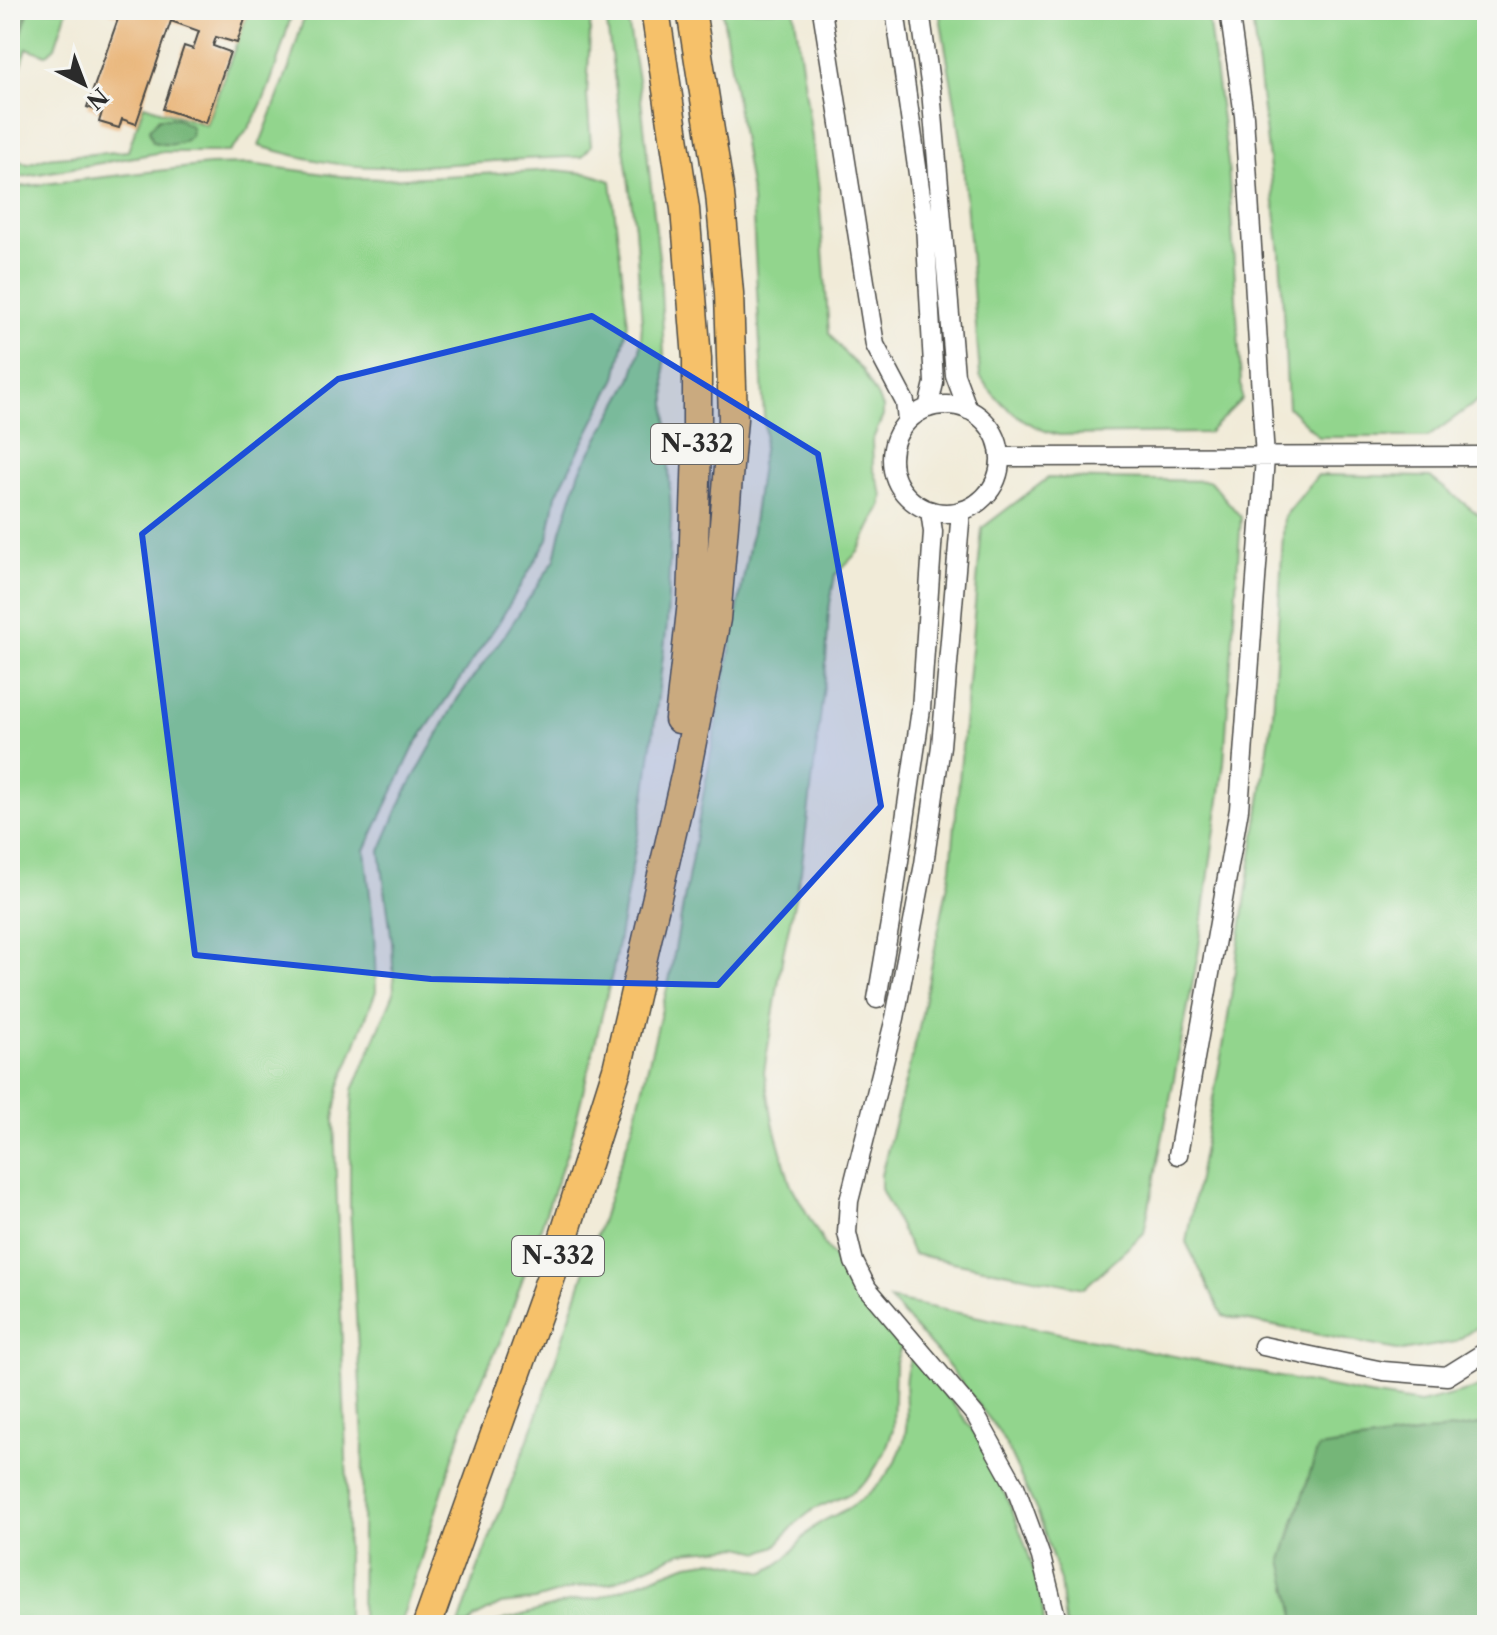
<svg xmlns="http://www.w3.org/2000/svg" width="1497" height="1635" font-family="'Libre Caslon Text',serif">
  <rect width="100%" height="100%" fill="#f6f6f2"/>
  <filter id="ink" filterUnits="userSpaceOnUse"><feTurbulence type="fractalNoise" baseFrequency=".0125" numOctaves="2"/><feDisplacementMap in="SourceGraphic" scale="16" xChannelSelector="R" yChannelSelector="G"/><feConvolveMatrix kernelMatrix="1 2 1 2 8 2 1 2 1" color-interpolation-filters="sRGB"/></filter>
  <filter id="wash" filterUnits="userSpaceOnUse"><feTurbulence type="fractalNoise" baseFrequency=".006" numOctaves="4" result="noise"/><feDisplacementMap in="SourceGraphic" scale="32" xChannelSelector="R" yChannelSelector="G"/><feGaussianBlur stdDeviation="1.8" result="paint"/><feColorMatrix in="noise" values="0 0 0 0 0 0 0 0 0 0 0 0 0 0 0 0 0 1.4 0 .05"/><feComposite in="paint" operator="in"/></filter>
  <g filter="url(#wash)">
    <rect width="100%" height="100%" fill="#f1ebd8"/>
    <!-- green -->
    <path fill="#92d58d" stroke="#5e805c" stroke-width="2" d="M10,10H27L13,55L10,54Z
      M29,10H67L55,47L46,55L27,48L10,100V72Z
      M249,10H293C278,58 266,116 229,152H163L10,179V157L28,164L45,158L128,151L144,105L206,125Z
      M306,10H591L587,96L591,146L582,157C514,157 447,167 379,167C338,167 298,157 259,146L289,68Z
      M605,10H626L640,91L660,266L671,515L667,625L646,790L613,970L571,1141L503,1335L468,1410L400,1625H361L363,1438L350,1208V1135L353,1090L394,993L392,942L380,851L403,797L458,698L506,633L555,559L561,531L580,471L631,380L640,351L642,324L635,228Z
      M722,10H794L818,180L829,333L847,356L862,370L883,407V416L872,441L873,468L883,496L881,506L858,552L835,575L829,609L825,678L801,871L783,954L764,1072L774,1127L790,1183L824,1244L867,1305L902,1344L895,1364L893,1429L885,1452L869,1478L850,1494L814,1509L796,1523L776,1546L761,1552L740,1547L682,1552L611,1583L578,1587L535,1600L501,1604L474,1618L469,1625H459L476,1574L537,1416L635,1119L670,976L752,531L765,435L752,199Z
      M939,10H1207L1228,163L1242,399L1208,433L1059,435C1029,429 995,402 980,376L961,138Z
      M1251,10H1487V394L1428,437H1319L1288,407L1280,253Z
      M250,164L355,178L386,179L555,170L591,174L611,181L628,323L616,378L556,495L548,539L499,622L415,745L365,850L374,931L376,991L339,1088L334,1120L347,1485V1625H10V188L209,165Z
      M1318,475L1430,477L1487,521V1320L1455,1342L1402,1351L1223,1316L1186,1242L1226,1030L1273,714L1284,517Z
      M1048,478L1210,481L1241,517L1224,763L1198,955L1144,1233L1084,1288L913,1254L881,1189V1175L918,1033L951,868L982,528Z
      M889,1299L1364,1394L1420,1403L1475,1389L1487,1381V1625H1065L1060,1581L1039,1516L1005,1443L997,1429L942,1358Z
      M913,1356C936,1384 963,1412 981,1444C1003,1484 1044,1580 1044,1625H487L572,1601L599,1598L688,1564L714,1560L765,1572C772,1568 780,1564 786,1558C796,1549 803,1536 814,1527C824,1519 836,1515 847,1509C873,1493 896,1470 904,1440C912,1413 897,1380 913,1356Z"/>
    <!-- forest -->
    <path fill="#75b678" stroke="#507052" stroke-width="2" d="M159,118H176L192,127L191,136C180,146 168,146 153,142L149,130Z
      M1487,1424V1625H1297L1282,1560L1318,1448Z"/>
    <g id="blocks">
      <!-- building -->
      <path fill="#eab87e" d="M104,10H248L237,43L216,37L213,46L230,52L206,123L163,109L184,46L193,49L199,31L171,21L136,124L122,119L119,128L99,122L102,112L87,107L119,16Z"/>
    </g>
  </g>
  <g filter="url(#ink)">
    <use href="#blocks" fill-opacity="0" stroke="#494845" stroke-width="2"/>
    <g fill="none" stroke-linecap="round" stroke-linejoin="round">
      <!-- minor casing -->
      <g stroke="#494845" stroke-width="21">
        <path id="minor" d="M822,10L875,345L905,402L907,421
          M895,10L925,224L934,383L928,408
          M920,10L931,90L955,375L968,410
          M892 459a54 54 0 1 1 108 0a54 54 0 1 1-108 0Z
          M1000,457L1487,456
          M961,511L941,746L924,864L895,1018L849,1201L847,1233L854,1262L867,1288L976,1416L1015,1486L1041,1557L1058,1625
          M877,999L890,923L921,709L933,532L930,511
          M1178,1155L1239,809L1265,458L1244,116L1229,10
          M1263,1346L1383,1371L1447,1376L1487,1351"/>
      </g>
      <!-- highway casing -->
      <g stroke="#494845" stroke-width="31">
        <path id="highway" d="M655,10L685,209L697,359V449L692,602L679,719
          M427,1625L553,1271L617,1069L686,772L716,619L733,419L729,293L720,194L691,10"/>
      </g>
      <!-- minor -->
      <use href="#minor" stroke="#fff" stroke-width="18"/>
      <!-- highway -->
      <use href="#highway" stroke="#f6c16b" stroke-width="28"/>
    </g>
  </g>
  <!-- marked area -->
  <path fill="#1d4ed8" fill-opacity="0.2" stroke="#1d4ed8" stroke-width="6" stroke-linejoin="round" d="M592,316L818,454L881,806L718,985L431,979L195,955L142,534L338,379Z"/>
  <g text-anchor="middle" stroke-width="7" stroke-linejoin="round" paint-order="stroke">
    <!-- shield labels -->
    <g fill="#f6f6f2" stroke="#686867" stroke-width="2">
      <rect x="651" y="424" width="92" height="40" rx="6"/>
      <rect x="512" y="1236" width="92" height="40" rx="6"/>
    </g>
    <g font-size="24" font-weight="bold" fill="#2b2b2b">
      <text x="697" y="452">N-332</text>
      <text x="558" y="1264">N-332</text>
    </g>
  </g>
  <!-- margin -->
  <rect width="1497" height="1635" fill="none" stroke="#f6f6f2" stroke-width="40"/>
  <!-- north arrow -->
  <g transform="translate(84 84) rotate(138)" stroke="#f6f6f2" stroke-width="6" paint-order="stroke">
  <path d="M0-6L14 30L0 20L-14 30Z" fill="#2b2b2b"/>
  <text y="-12" font-size="22" font-weight="bold" text-anchor="middle" fill="#2b2b2b">N</text>
  </g>
</svg>
